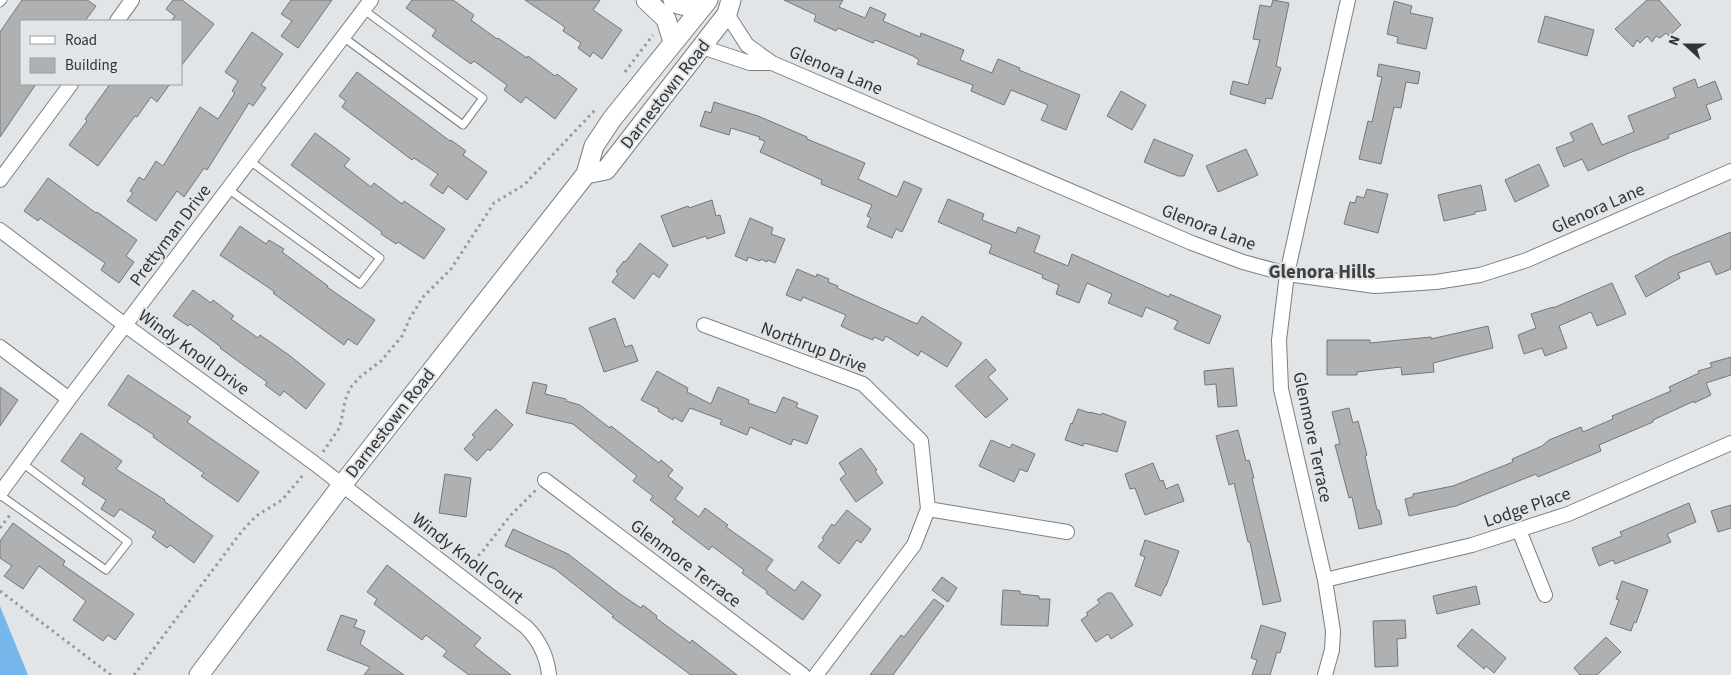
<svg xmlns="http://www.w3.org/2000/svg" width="1731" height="675" font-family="'Source Sans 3',sans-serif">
  <rect width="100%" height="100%" fill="#e2e5e7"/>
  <!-- water -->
  <path fill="#76b6ea" d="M0,606L28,675H0Z"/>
  <!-- building -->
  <path fill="#aeb0b2" stroke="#747678" d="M22,0H87L96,6L85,21H21V84H36L0,137V32Z
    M173,0H182L214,24L181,66V21H171L175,16L166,9Z
    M291,0H332L298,48L281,36L292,21L281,14Z
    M412,0H453L474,15L471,20L497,39L498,38L527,58L528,56L555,76L557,74L577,89L555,119L526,97L521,103L504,90L507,85L474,61L471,64L432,36L436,30L406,8Z
    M525,0H600L593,10L622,30L602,59L593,52L590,57L578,48L581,43L563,31L565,27Z
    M784,0H843L839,7L865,18L870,7L886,14L883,21L920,37L921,33L964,50L960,60L992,73L998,59L1020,68L1019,70L1080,95L1066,130L1041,120L1048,105L1011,90L1004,105L971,91L973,85L917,64L919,60L913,56L875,40L873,43L838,28L836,31L814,21L816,15Z
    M1273,0L1289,3L1276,66L1281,68L1272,99L1266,98L1265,104L1230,94L1233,81L1248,85L1260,40L1253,39L1260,5L1271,7Z
    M1647,0H1659L1681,25L1669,36L1666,33L1660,38L1656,36L1652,42L1647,36L1640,43L1637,40L1633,47L1615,29Z
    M1394,1L1412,6L1410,13L1433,18L1426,49L1397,43L1398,37L1387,34Z
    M1545,16L1594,30L1587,56L1538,42Z
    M252,32L283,54L261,85L266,88L253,106L249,103L207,170L204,168L184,197L177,191L156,221L127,201L133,193L130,191L139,177L144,180L156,161L163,166L200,107L218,119L235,93L232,91L238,81L225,72Z
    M1379,64L1420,72L1418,84L1406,82L1401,108L1394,107L1381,164L1359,159L1368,121L1372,122L1382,77L1377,76Z
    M357,72L450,141L451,140L466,151L463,155L487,172L467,200L448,186L443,194L430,185L438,174L414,158L412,160L342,107L346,101L339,96Z
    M1695,79L1698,88L1715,81L1722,99L1706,105L1711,119L1668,135L1669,138L1629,153L1588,171L1582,159L1564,167L1556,148L1574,141L1570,133L1592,123L1602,145L1634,132L1628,116L1676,97L1673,88Z
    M110,84H170L157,102L151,97L137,117L135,116L98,166L69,145L87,121L85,119Z
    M1121,91L1146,105L1132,130L1107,116Z
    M714,102L758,116L807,137V139L865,163L858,179L897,197L904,181L922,189L902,232L896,229L892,238L867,227L871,218L867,216L872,205L821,184L822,180L760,152L765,141L759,139L760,137L731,128L729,135L700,126L705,111L711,113Z
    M315,133L350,159L344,166L371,187L374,183L402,204L404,201L445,229L424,259L398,242L396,244L381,234L382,232L291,165Z
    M1154,139L1193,155L1184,176H1178L1144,162Z
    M1246,149L1258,175L1218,192L1206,166Z
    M1539,164L1549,186L1515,202L1505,180Z
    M48,178L96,213L97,212L137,240L126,256L134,262L119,283L101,270L105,263L40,218L38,221L24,211Z
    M1481,185L1486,210L1475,212V214L1444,221L1438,195Z
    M1367,189L1388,194L1378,233L1344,224L1350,202L1355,203L1357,196L1364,198Z
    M948,199L984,214L982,220L1016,233L1018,227L1040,236L1034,252L1068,266L1072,254L1169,297L1170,294L1221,316L1209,344L1174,329L1178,321L1146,307L1142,317L1108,303L1112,294L1087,283L1079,303L1056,294L1059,285L1042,278L1043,275L989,253L992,245L938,222Z
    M712,200L716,216L720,215L725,233L707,239L706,236L673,247L661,216L688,206L689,208Z
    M750,218L773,228L771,234L785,239L775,263L768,260L767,262L761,259L760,261L748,257L747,261L735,256Z
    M240,226L266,244L269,240L284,249L282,252L328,286L327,287L375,320L357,345L348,339L344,345L273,293L275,292L220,255Z
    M1731,232V269L1716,275L1710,261L1678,273L1680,278L1646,297L1635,276L1670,257Z
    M640,243L668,265L659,278L653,273L634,299L612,282L618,274L616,271L624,261L625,262Z
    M797,269L816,277L817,274L829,279L828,282L838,286L837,288L917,324L922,316L962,343L947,367L921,351L918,356L886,336L883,341L874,337L873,340L858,334L841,326L846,315L803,297L801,301L786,295Z
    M1612,283L1626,314L1597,326L1591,312L1559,326L1567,348L1545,356L1542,348L1524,354L1518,335L1536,328L1531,314L1553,307V308Z
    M193,290L211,303L213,300L234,316L231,319L258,338L260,335L289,355L325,384L306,409L284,391L280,396L265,385L267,382L220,348L221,347L190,324L188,326L173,316Z
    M615,318L625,347L632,345L638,361L604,372L589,328Z
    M1488,326L1493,348L1433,363L1434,372L1402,375L1401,367L1357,372V375H1327V340H1370V343L1431,337V339Z
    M1731,357V375L1706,383L1711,395L1694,403V401L1653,420V422L1599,445L1601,451L1538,477L1536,474L1456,506L1409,516L1405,499L1413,497V494L1453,486L1513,462L1512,459L1542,446L1549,440L1581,427L1583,432L1613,419L1612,416L1671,391L1669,387L1699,373L1698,371L1712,367L1710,363Z
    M986,359L996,370L988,377L1008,399L986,418L955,386Z
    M1233,368L1237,406L1218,407L1216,384L1205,385L1204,371Z
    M657,371L688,388L687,392L711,404L718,387L749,400L748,403L776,413L783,397L798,403L796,407L818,416L807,444L793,439L791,445L750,427L747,435L720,424L722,420L690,408L682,422L674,417L673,420L658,411L659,409L641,400Z
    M128,375L191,417L187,422L259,472L238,502L201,476L204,473L153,437L154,435L108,405Z
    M533,382L547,385L545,394L566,399V401L580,405L610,428L611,426L659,463L661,460L673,470L668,476L683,488L675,499L699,517L705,508L728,525L726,527L773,560L766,570L795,591L802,581L821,595L803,620L766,593L767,591L742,573L744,570L712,546L709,550L672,522L675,519L650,500L653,496L633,481L637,476L573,424L526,413Z
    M0,387L18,400L0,426Z
    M1349,408L1353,423L1358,421L1367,455L1365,456L1377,510H1379L1382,524L1359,529L1352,497L1349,498L1335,445L1340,444L1332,412Z
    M496,409L513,425L490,451L488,449L477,461L464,449L475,437L472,435Z
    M1078,409L1090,413V412L1101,415L1102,413L1126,422L1117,452L1084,443L1083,446L1065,440L1071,423L1072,424Z
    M1238,430L1246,461L1249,460L1254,478H1252L1281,601L1263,605L1250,542H1248L1234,483L1229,485L1216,436Z
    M81,433L122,461L116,469L165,500L164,501L213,536L194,563L170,545L167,548L152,537L156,532L120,509L114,517L101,509L106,500L82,484L85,478L61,461Z
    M991,440L1010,448L1012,444L1035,454L1027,472L1020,469L1014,482L979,466Z
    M861,448L877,470L875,471L883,483L856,502L840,479L846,474L839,463Z
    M1153,463L1160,481L1163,480L1166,489L1178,484L1184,501L1145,515L1135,488L1130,489L1125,474Z
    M445,474L471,478L466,517L439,513Z
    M1689,503L1696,522L1667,534L1671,542L1615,564L1613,560L1599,566L1592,548L1622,536L1620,532Z
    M1731,505V528L1718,532L1711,511Z
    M847,510L871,529L861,543L857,540L839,564L818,547L824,539L822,538L832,524L834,526Z
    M13,523L65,561L63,565L134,614L115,640L108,635L103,641L73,620L86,601L39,566L23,589L4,576L12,566L0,558V541Z
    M513,529L568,554L620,594L641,608L643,605L657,616L656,618L690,643L692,640L737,675H691L612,617L614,616L555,569L505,546Z
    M1145,540L1179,551L1166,586H1165L1161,596L1135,586L1145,557L1140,555Z
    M387,565L481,638L474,646L511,675H469L443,656L447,651L426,635L422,640L374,604L377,599L367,592Z
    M942,577L957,588L948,602L932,590Z
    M1622,581L1648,590L1636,623L1634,622L1631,631L1610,624L1619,600L1616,599Z
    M1476,586L1480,604L1437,614L1433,596Z
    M1003,590L1020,591V594L1039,596V599H1050L1048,626L1001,625Z
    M1107,593H1112L1133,625L1111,639L1108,634L1096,642L1081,620L1088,615L1086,613L1100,603L1097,600Z
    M934,599L944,606L893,675H870L901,635L904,637Z
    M341,615L357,620L354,627L365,631L360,644L404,675H364L370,667L327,650Z
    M1405,620L1406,638L1397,639L1398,666L1375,667L1373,621Z
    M1261,625L1286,633L1280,653L1277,652L1270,675H1252L1257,660L1251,658Z
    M1472,629L1506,658L1494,673L1486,666L1484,669L1457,646Z
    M1606,637L1621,652L1597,675H1580L1574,668Z"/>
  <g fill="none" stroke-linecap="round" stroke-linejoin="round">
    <!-- lane casing -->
    <g stroke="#7c7e80" stroke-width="9">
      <path id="lane" d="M0,3L3,0
        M343,37L463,125L483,98L364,10
        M228,189L360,284L380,258L250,161
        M0,495L106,570L128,542L22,463"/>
    </g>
    <!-- street casing -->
    <g stroke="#7c7e80" stroke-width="16">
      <path id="street" d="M727,14L747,45L772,63L1192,243L1243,262L1287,274L1375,286L1436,282L1480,275L1527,260L1731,171
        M117,21L132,0
        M702,47L750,63H772
        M0,180L71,84
        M0,230L125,325L314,463L526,627C539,640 547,656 549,675
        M704,325L863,384L921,441L928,509L914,545L816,675
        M0,347L69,399
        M545,480L803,675
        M0,493L69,399L371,0
        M928,509L1067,532
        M1519,530L1545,595
        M1325,580L1472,545L1568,514L1731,443
        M1325,675L1332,650L1333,631L1325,580L1281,389L1279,340L1287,274L1348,0"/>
    </g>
    <!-- secondary casing -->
    <g stroke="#7c7e80" stroke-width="21">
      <path id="secondary" d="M646,0L666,19L673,42
        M673,0L678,4L699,9
        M586,174L606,170L727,14L731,0
        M199,675L342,485L586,174L594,146L612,119L708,0"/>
    </g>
    <!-- path -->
    <path stroke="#96989a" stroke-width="3" stroke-dasharray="2.5 4" stroke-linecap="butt" d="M625,72L653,35
      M323,452L340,427L345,401L350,388L360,377L381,361L402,336L410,318L423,297L451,269L494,203L524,185L595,110
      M0,528L10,515
      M469,565L482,552L510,516L536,490
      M0,591L111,675
      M134,675L242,531L256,516L282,500L304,474"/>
    <!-- lane -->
    <use href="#lane" stroke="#fff" stroke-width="7"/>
    <!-- street -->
    <use href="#street" stroke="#fff" stroke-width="14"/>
    <!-- secondary -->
    <use href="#secondary" stroke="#fff" stroke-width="19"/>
  </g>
  <g text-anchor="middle" stroke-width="4" stroke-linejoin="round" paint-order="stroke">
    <!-- street labels -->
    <g font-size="18" fill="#323334" stroke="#e2e5e7">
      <text transform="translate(836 70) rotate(23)" y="6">Glenora Lane</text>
      <text transform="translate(665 94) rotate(-52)" y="6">Darnestown Road</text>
      <text transform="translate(1598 208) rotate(-24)" y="6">Glenora Lane</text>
      <text transform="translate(1209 227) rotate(21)" y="6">Glenora Lane</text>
      <text transform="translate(170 235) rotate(-53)" y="6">Prettyman Drive</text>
      <text transform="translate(814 347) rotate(21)" y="6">Northrup Drive</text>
      <text transform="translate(194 352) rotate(36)" y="6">Windy Knoll Drive</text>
      <text transform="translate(390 423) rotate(-52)" y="6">Darnestown Road</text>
      <text transform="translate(1313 437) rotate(78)" y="6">Glenmore Terrace</text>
      <text transform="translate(1527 507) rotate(-19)" y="6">Lodge Place</text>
      <text transform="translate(468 558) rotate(38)" y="6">Windy Knoll Court</text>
      <text transform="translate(686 563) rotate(37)" y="6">Glenmore Terrace</text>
    </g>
    <!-- neighbourhood labels -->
    <g font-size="19" font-weight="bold" fill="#3f4143" stroke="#e2e5e7">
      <text x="1322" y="278">Glenora Hills</text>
    </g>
  </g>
  <!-- legend -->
  <rect x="20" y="20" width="162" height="65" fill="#e2e5e7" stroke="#9c9e9f"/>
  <rect x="30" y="36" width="25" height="8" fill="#ffffff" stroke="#9c9e9f"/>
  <text x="65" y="45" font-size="15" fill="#323334">Road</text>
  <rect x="30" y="58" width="25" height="15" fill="#aeb0b2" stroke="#9c9e9f"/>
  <text x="65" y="70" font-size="15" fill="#323334">Building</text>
  <!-- north arrow -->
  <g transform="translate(1686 45) rotate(291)" stroke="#e2e5e7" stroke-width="4" paint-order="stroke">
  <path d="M0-4L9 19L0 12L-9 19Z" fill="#323334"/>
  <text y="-8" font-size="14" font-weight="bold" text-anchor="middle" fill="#323334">N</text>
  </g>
</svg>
